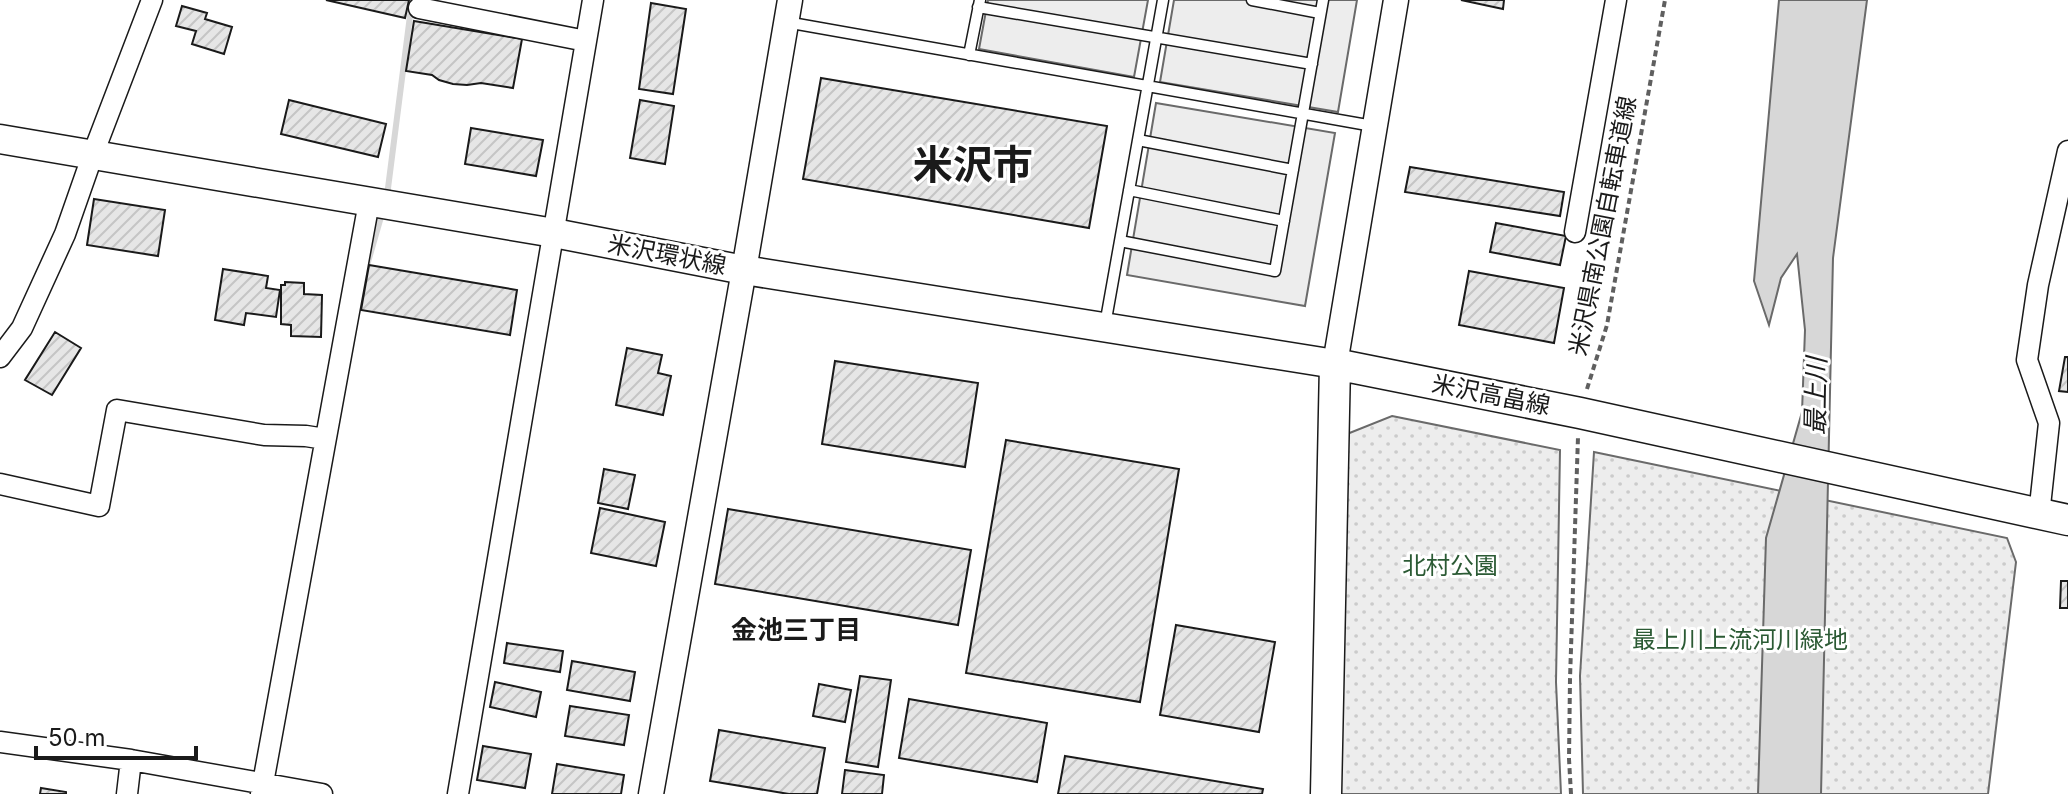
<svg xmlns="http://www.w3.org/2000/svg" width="2068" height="794" font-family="Inter,'Noto Sans JP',sans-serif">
  <defs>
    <pattern id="park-dots" width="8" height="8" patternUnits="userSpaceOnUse" patternTransform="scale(2)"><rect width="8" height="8" fill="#ededed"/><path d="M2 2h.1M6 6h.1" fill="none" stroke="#cbcbcb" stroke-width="1.8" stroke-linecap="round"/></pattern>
    <pattern id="building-hatch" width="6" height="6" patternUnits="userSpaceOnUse" patternTransform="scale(2)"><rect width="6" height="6" fill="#e6e6e6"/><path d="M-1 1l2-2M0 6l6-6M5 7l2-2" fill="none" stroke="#c5c5c5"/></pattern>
  </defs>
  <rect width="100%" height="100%" fill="#fff"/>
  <!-- built -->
  <path fill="#ededed" stroke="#6a6a6a" stroke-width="2" d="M988,0H1148L1134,77L979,49Z
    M1174,0H1357L1338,112L1160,82Z
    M1156,103L1335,133L1305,306L1127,275Z"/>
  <!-- park -->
  <path fill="url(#park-dots)" stroke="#6a6a6a" stroke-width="2" d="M1392,416L1560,450L1556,682L1561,794H1339L1342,436Z
    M1594,452L2007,538L2016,562L1988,794H1583L1580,676Z"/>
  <!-- water -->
  <path fill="#d7d7d7" stroke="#6a6a6a" stroke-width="2" d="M1779,0H1867L1833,258L1821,794H1758L1766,538L1802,412L1805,330L1797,254L1781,278L1769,325L1754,281Z"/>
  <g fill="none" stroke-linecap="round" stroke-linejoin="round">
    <!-- stream -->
    <path stroke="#d7d7d7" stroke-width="6" d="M387,196L412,0
      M366,269L383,210"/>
  </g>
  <!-- building -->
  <path fill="url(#building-hatch)" stroke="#1a1a1a" stroke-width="2" d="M326,0H409L405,18Z
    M1461,0H1504L1503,9Z
    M651,3L686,9L673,94L639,89Z
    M182,6L207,13L205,19L232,27L224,54L192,44L196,31L176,26Z
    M414,21L522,39L513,88L481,83L467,85L453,84L439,80L432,75L406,71Z
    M821,78L1107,126L1089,228L803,179Z
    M289,100L386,124L378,157L281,134Z
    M640,100L674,106L665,164L630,158Z
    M471,128L543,140L536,176L465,164Z
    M1410,167L1564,192L1560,216L1405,192Z
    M94,199L165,210L158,256L87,245Z
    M1496,223L1566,236L1560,265L1490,252Z
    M369,265L517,290L510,335L361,310Z
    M223,269L268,276L266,288L280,290L276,317L246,313L244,325L215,320Z
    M1469,271L1564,288L1554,343L1459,325Z
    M285,282L304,283V294L322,295L321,337L291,336V325L281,324V285H285Z
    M55,332L81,348L52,395L25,380Z
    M627,348L662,355L658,373L671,376L663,415L616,405Z
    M2065,357H2068V392L2059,391Z
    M835,361L978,383L965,467L822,444Z
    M1006,440L1179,469L1140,702L966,673Z
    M604,469L635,475L628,509L598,503Z
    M600,508L665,522L656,566L591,553Z
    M728,509L971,550L958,625L715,584Z
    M2061,581H2068V608H2060Z
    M1176,625L1275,642L1259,732L1160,715Z
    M507,643L563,651L560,672L504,663Z
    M572,661L635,672L630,701L567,690Z
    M860,676L891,680L878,767L846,762Z
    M495,682L541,692L536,717L490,707Z
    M819,684L851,690L845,722L813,716Z
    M909,699L1047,723L1037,782L899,758Z
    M570,706L629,715L624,745L565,736Z
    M719,730L825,748L817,794H789L710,781Z
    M483,746L531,754L525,788L477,780Z
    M1065,756L1263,789L1262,794H1058Z
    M557,764L624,775L621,794H552Z
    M845,770L884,775L882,794H842Z
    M41,788L66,792V794H40Z"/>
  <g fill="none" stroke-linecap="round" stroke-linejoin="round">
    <!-- service casing -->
    <g stroke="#1a1a1a" stroke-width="13">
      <path id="service" d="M1252,0L1320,13
        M978,7L1312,64
        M786,22L1373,126
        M969,55L980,0
        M1138,140L1293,170
        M1129,190L1284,221
        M1120,241L1275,271L1323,0
        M1105,325L1163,0"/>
    </g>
    <!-- minor casing -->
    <g stroke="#1a1a1a" stroke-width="23">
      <path id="minor" d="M419,8L586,41
        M1575,232L1616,0
        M0,357L22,328L65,234L93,154L152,0
        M0,484L99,506L117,410L264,435L306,436L325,439
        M2039,515L2049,423L2027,360L2038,285L2068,151
        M0,742L131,760L322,794
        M127,794L131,760
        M261,794L369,202
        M458,794L593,0"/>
    </g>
    <!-- tertiary casing -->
    <g stroke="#1a1a1a" stroke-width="27">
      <path id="tertiary" d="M1335,364L1396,0
        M651,794L744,270L790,0"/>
    </g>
    <!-- secondary casing -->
    <g stroke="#1a1a1a" stroke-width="31">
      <path id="secondary" d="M0,139L554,233L744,270L1335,364"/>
    </g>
    <!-- primary casing -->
    <g stroke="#1a1a1a" stroke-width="33">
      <path id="primary" d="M1326,794L1335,364L1580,413L2068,520"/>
    </g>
    <!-- path -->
    <path stroke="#5f5f5f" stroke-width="4" stroke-dasharray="6 4" stroke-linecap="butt" d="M1587,389L1607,325L1665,0
      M1571,794L1569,759L1570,679L1578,437"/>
    <!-- service -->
    <use href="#service" stroke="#fff" stroke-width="10"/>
    <!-- minor -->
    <use href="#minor" stroke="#fff" stroke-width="20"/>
    <!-- tertiary -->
    <use href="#tertiary" stroke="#fff" stroke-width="24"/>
    <!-- secondary -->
    <use href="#secondary" stroke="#fff" stroke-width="28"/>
    <!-- primary -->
    <use href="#primary" stroke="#fff" stroke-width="30"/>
  </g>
  <g text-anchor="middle" stroke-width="6" stroke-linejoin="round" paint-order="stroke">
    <!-- street labels -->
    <g font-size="24" fill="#1a1a1a" stroke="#fff">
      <text transform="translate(1603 226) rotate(-79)" y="8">米沢県南公園自転車道線</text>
      <text transform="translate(667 255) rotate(11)" y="8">米沢環状線</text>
      <text transform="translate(1491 395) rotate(11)" y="8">米沢高畠線</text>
    </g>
    <!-- park labels -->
    <g font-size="24" fill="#2b5a34" stroke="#fff">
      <text x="1450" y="574">北村公園</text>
      <text x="1740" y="648">最上川上流河川緑地</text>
    </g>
    <!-- water labels -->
    <g font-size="26" font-style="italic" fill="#1a1a1a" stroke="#fff">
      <text transform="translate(1816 396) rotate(-89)" y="9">最上川</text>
    </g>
    <!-- neighbourhood labels -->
    <g font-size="26" font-weight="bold" fill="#1a1a1a" stroke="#fff">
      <text x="796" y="639">金池三丁目</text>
    </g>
    <!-- town labels -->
    <g font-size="40" font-weight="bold" fill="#1a1a1a" stroke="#fff">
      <text x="973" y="179">米沢市</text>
    </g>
  </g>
  <!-- scale -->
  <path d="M36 746v12h160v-12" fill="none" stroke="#1a1a1a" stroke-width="4"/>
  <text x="48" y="746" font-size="24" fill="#1a1a1a" stroke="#ffffff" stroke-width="6" paint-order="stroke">50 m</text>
</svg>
